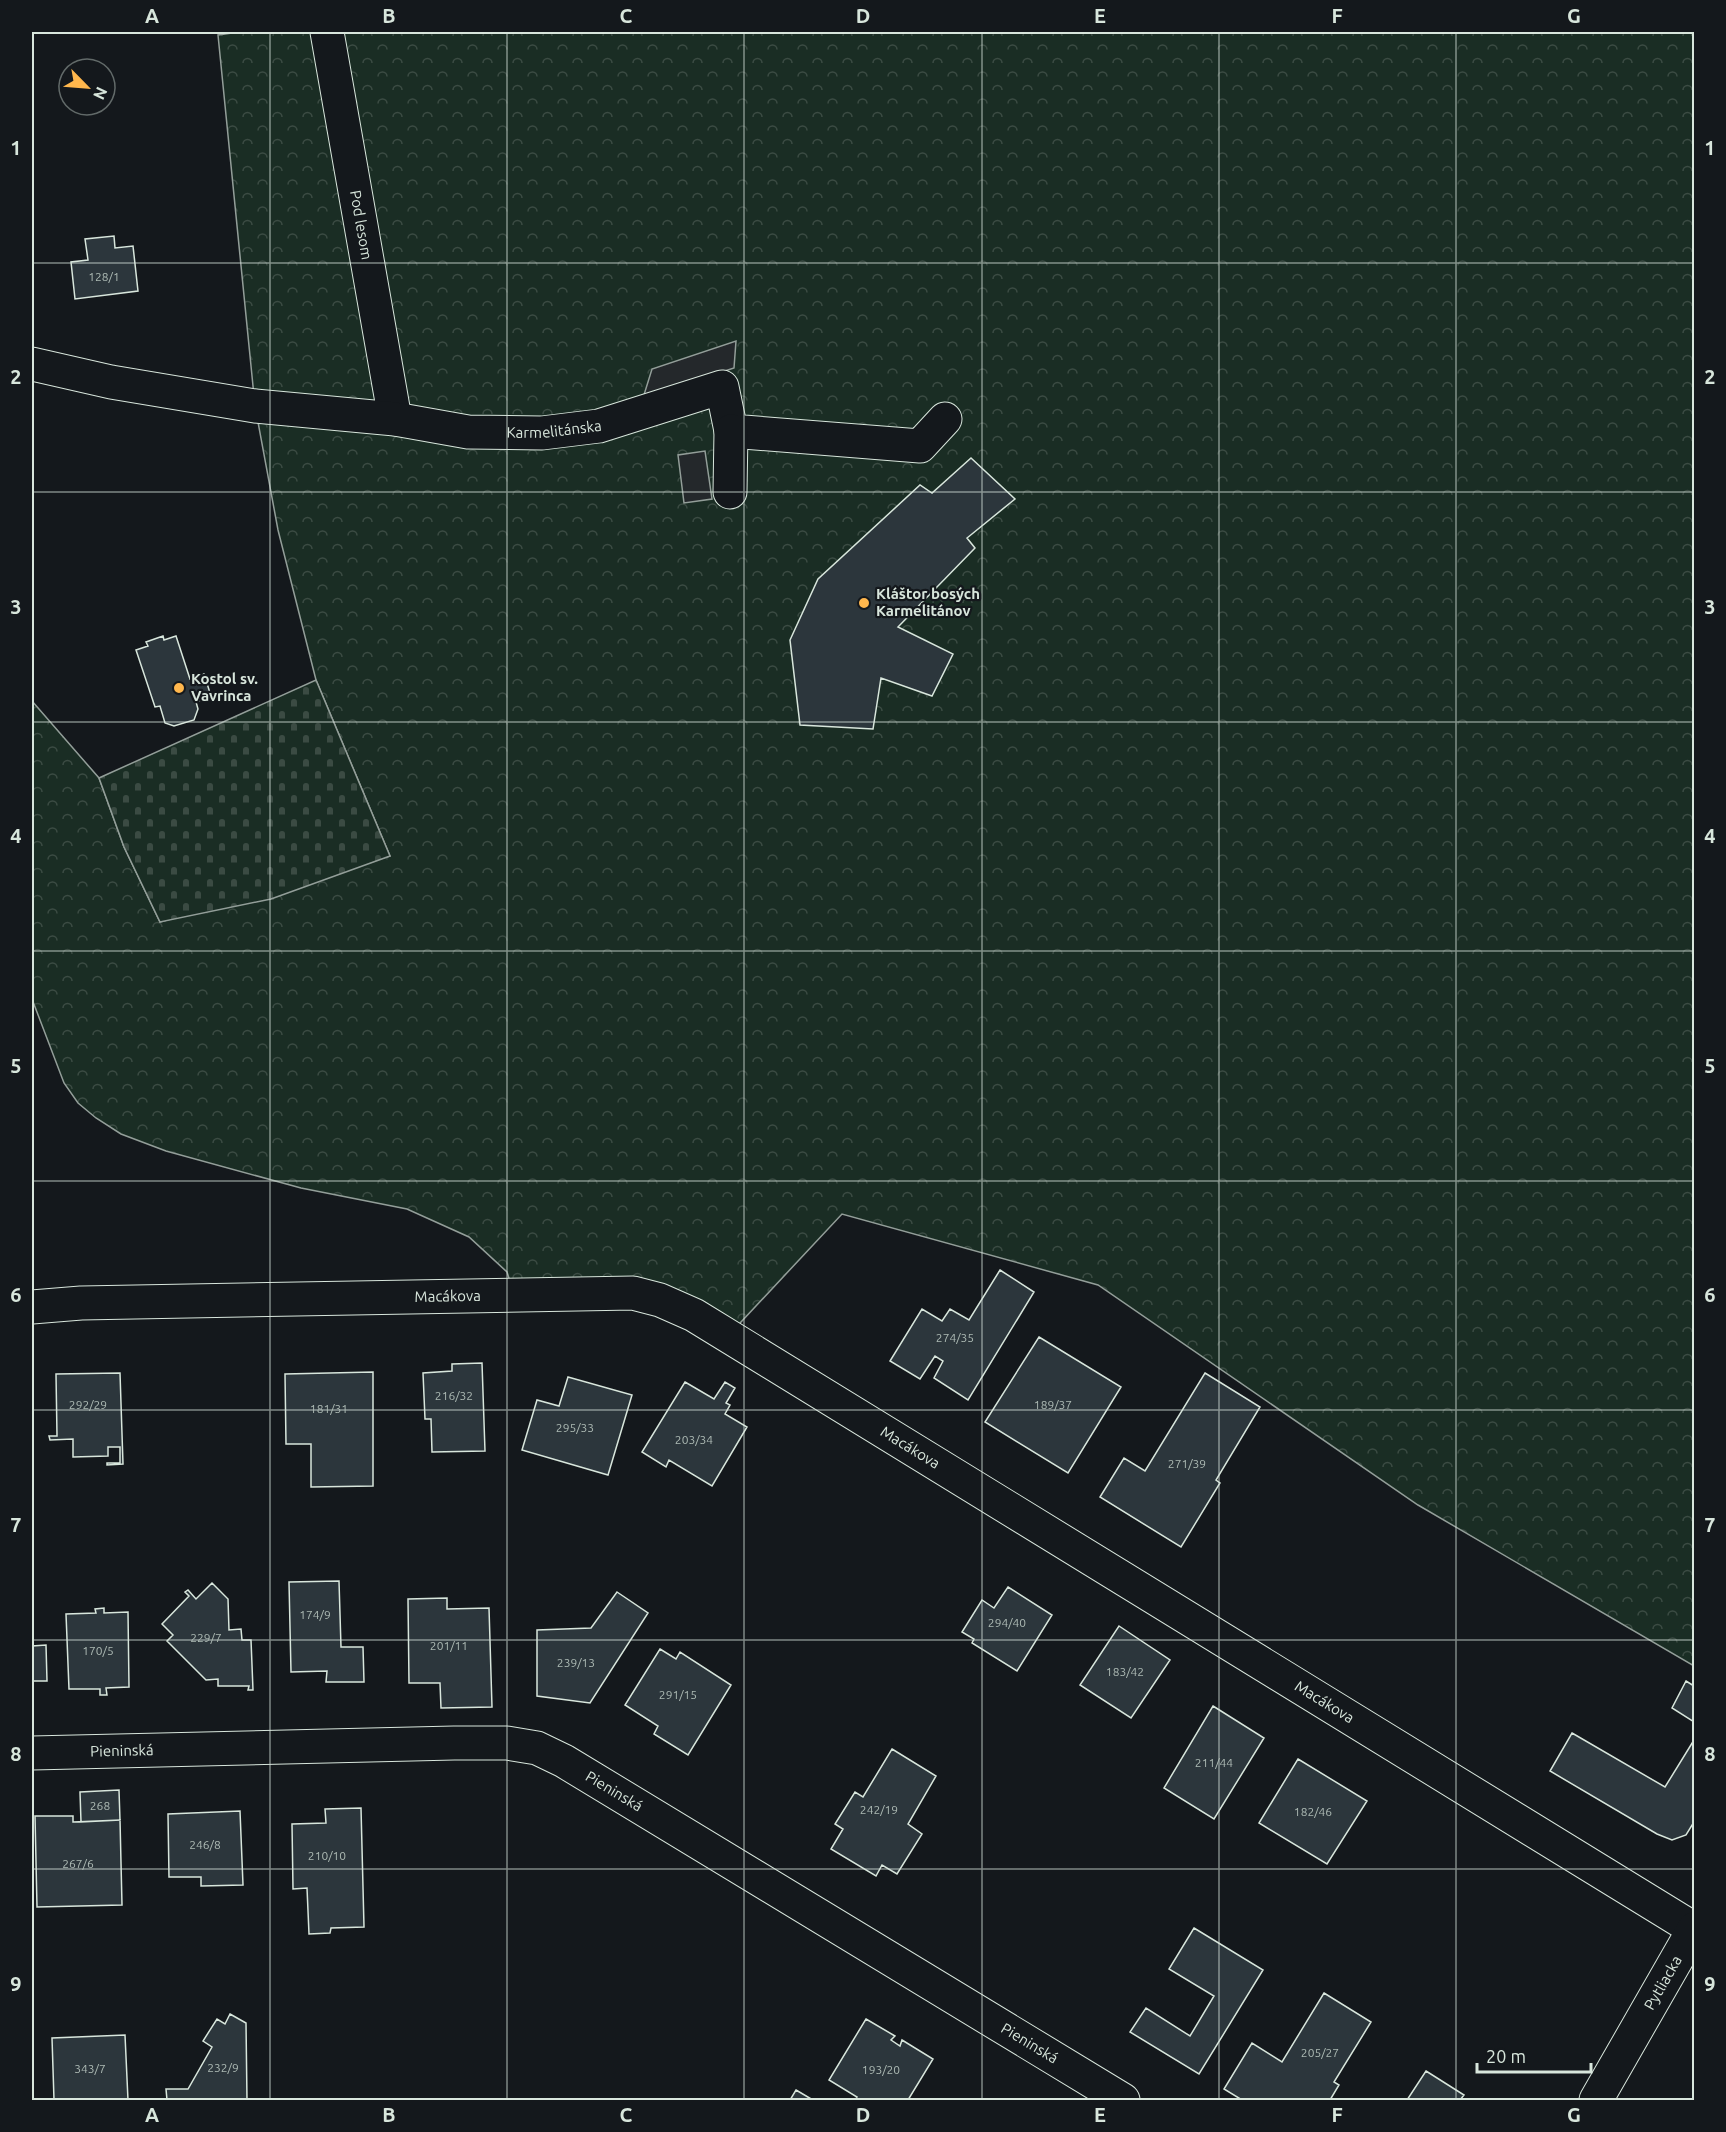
<svg xmlns="http://www.w3.org/2000/svg" width="1726" height="2132" font-family="Ubuntu,sans-serif">
  <defs>
    <pattern id="forest-crowns" width="20" height="18" patternUnits="userSpaceOnUse" patternTransform="scale(1.5)"><rect width="20" height="18" fill="#1a2d24"/><path d="M2 6a3 3 0 1 1 6 0M12 15a3 3 0 1 1 6 0" fill="none" stroke="#3b4b43"/></pattern>
    <pattern id="cemetery-stones" width="16" height="16" patternUnits="userSpaceOnUse" patternTransform="scale(1.5)"><rect width="16" height="16" fill="#1a2d24"/><path d="M2 7V4a2 2 0 0 1 4 0v3zM10 15v-3a2 2 0 0 1 4 0v3z" fill="#3b4b43"/></pattern>
  </defs>
  <rect width="100%" height="100%" fill="#14181c"/>
  <!-- forest -->
  <path fill="url(#forest-crowns)" stroke="#939e99" stroke-width="1.5" d="M239,32H1694V1666L1418,1505L1098,1285L842,1214L727,1337L694,1315L514,1294L507,1272L469,1237L407,1209L301,1188L166,1151L121,1134L96,1118L78,1103L64,1083L32,999V701L99,778L124,847L160,922L390,856L316,680L278,530L255,406L218,35Z"/>
  <!-- cemetery -->
  <path fill="url(#cemetery-stones)" stroke="#939e99" stroke-width="1.5" d="M316,680L390,856L271,899L160,922L124,847L99,778Z"/>
  <!-- parking -->
  <path fill="#24282b" stroke="#939e99" stroke-width="1.5" d="M736,341L734,368L643,398L652,369Z
    M705,451L712,499L684,503L678,455Z"/>
  <!-- building -->
  <path fill="#2c363c" stroke="#d8e6dc" stroke-width="1.5" d="M114,236L115,248L133,246L138,291L75,299L71,262L88,260L85,239Z
    M971,458L1015,499L967,538L975,548L898,627L953,654L932,696L881,678L873,729L800,725L790,640L818,579L920,485L932,493Z
    M163,636L164,640L176,636L190,679L204,674L211,696L196,702L198,709L194,720L174,726L165,723L160,706L155,707L136,650L148,646L146,642Z
    M1000,1270L1034,1292L968,1400L934,1378L943,1361L935,1356L920,1379L890,1361L922,1309L942,1321L950,1309L969,1320Z
    M1039,1337L1121,1387L1068,1473L985,1422Z
    M482,1363L485,1451L432,1452L431,1419H425L423,1373L452,1371V1364Z
    M373,1372V1486L311,1487V1444H286L285,1374Z
    M120,1373L123,1464L107,1465V1463H120V1447H108V1456L73,1457V1439L50,1440L49,1436H57L56,1374Z
    M1205,1373L1260,1407L1216,1480L1220,1483L1181,1547L1100,1497L1124,1458L1145,1471Z
    M568,1377L632,1395L608,1475L522,1450L537,1400L559,1406Z
    M685,1382L714,1399L725,1382L735,1388L726,1403L730,1405L725,1414L747,1427L712,1486L669,1460L666,1467L642,1452Z
    M339,1581L341,1647H363L364,1682H326L327,1671L291,1672L289,1582Z
    M212,1583L228,1599L229,1630L241,1629L242,1640H251L253,1690H248L249,1686H218V1679L206,1680L167,1641L173,1635L162,1624L189,1596L185,1592L188,1590L196,1599Z
    M1008,1587L1052,1615L1017,1671L972,1643L974,1639L962,1632L982,1600L994,1608Z
    M617,1592L648,1613L590,1703L537,1696V1630L591,1628Z
    M447,1598V1609L489,1608L492,1707L441,1708L440,1683H409L408,1599Z
    M104,1608V1613L128,1612L129,1687L106,1688L107,1695H100V1689H69L66,1614L96,1613L95,1609Z
    M1119,1626L1170,1660L1131,1718L1080,1685Z
    M46,1645L47,1681H32V1646Z
    M660,1649L676,1659L680,1652L731,1685L688,1755L654,1734L658,1726L625,1705Z
    M1686,1681L1694,1686V1722L1672,1708Z
    M1213,1706L1264,1738L1214,1819L1164,1788Z
    M1572,1733L1665,1787L1694,1740V1822L1686,1835L1672,1840L1657,1834L1550,1771Z
    M892,1749L936,1776L908,1824L922,1834L897,1874L882,1865L876,1876L831,1849L843,1829L835,1824L855,1792L863,1797Z
    M1298,1759L1367,1801L1327,1864L1259,1823Z
    M119,1790L120,1820L81,1822L80,1792Z
    M361,1808L364,1927L331,1928L330,1933L309,1934L307,1888L293,1889L292,1824L326,1823L325,1809Z
    M240,1811L243,1885L201,1886V1877H169L168,1814Z
    M35,1816H73V1822L120,1820L122,1905L37,1907Z
    M1194,1928L1263,1970L1199,2074L1130,2032L1146,2008L1190,2036L1214,1996L1169,1969Z
    M1324,1993L1371,2022L1334,2082L1339,2085L1330,2100H1242L1224,2089L1252,2043L1282,2062Z
    M230,2014L246,2023L247,2100H167L166,2089H188L212,2047L203,2041L217,2019L225,2024Z
    M866,2019L895,2036L891,2040L900,2046L902,2040L933,2059L908,2100H855L857,2097L829,2080Z
    M125,2035L128,2100H54L52,2038Z
    M1426,2071L1464,2095L1460,2100H1407Z
    M796,2090L813,2100H790Z"/>
  <g fill="none" stroke-linecap="round" stroke-linejoin="round">
    <!-- minor casing -->
    <g stroke="#d8e6dc" stroke-width="35">
      <g id="minor">
        <path id="s1" d="M327,32L395,419"/>
        <path id="s2" d="M32,364L111,382L255,406L395,419L468,432L542,433L599,426L722,387L731,431L920,446L945,419"/>
        <path d="M730,492L731,431"/>
        <path id="s3" d="M32,1307L81,1303L633,1293L660,1300L694,1315L1694,1929"/>
        <path id="s4" d="M32,1753L454,1743H507L537,1748L564,1761L1123,2100"/>
        <path id="s5" d="M1596,2100L1694,1929"/>
      </g>
    </g>
    <!-- minor -->
    <use href="#minor" stroke="#14181c" stroke-width="33"/>
  </g>
  <!-- grid -->
  <path fill="none" stroke="#d8e6dc" stroke-width="1.5" stroke-opacity="0.55" d="M270,32V2100M507,32V2100M744,32V2100M982,32V2100M1219,32V2100M1456,32V2100M32,263H1694M32,492H1694M32,722H1694M32,951H1694M32,1181H1694M32,1410H1694M32,1640H1694M32,1869H1694"/>
  <!-- markers -->
  <g fill="#ffb74d" stroke="#14181c" stroke-width="2">
    <circle cx="864" cy="603" r="6"/>
    <circle cx="179" cy="688" r="6"/>
  </g>
  <g text-anchor="middle" stroke-width="4.5" stroke-linejoin="round" paint-order="stroke">
    <!-- number labels -->
    <g font-size="12" fill="#adbab4">
      <text x="104" y="281">128/1</text>
      <text x="955" y="1342">274/35</text>
      <text x="454" y="1400">216/32</text>
      <text x="88" y="1409">292/29</text>
      <text x="1053" y="1409">189/37</text>
      <text x="329" y="1413">181/31</text>
      <text x="575" y="1432">295/33</text>
      <text x="694" y="1444">203/34</text>
      <text x="1187" y="1468">271/39</text>
      <text x="315" y="1619">174/9</text>
      <text x="1007" y="1627">294/40</text>
      <text x="206" y="1642">229/7</text>
      <text x="449" y="1650">201/11</text>
      <text x="98" y="1655">170/5</text>
      <text x="576" y="1667">239/13</text>
      <text x="1125" y="1676">183/42</text>
      <text x="678" y="1699">291/15</text>
      <text x="1214" y="1767">211/44</text>
      <text x="100" y="1810">268</text>
      <text x="879" y="1814">242/19</text>
      <text x="1313" y="1816">182/46</text>
      <text x="205" y="1849">246/8</text>
      <text x="327" y="1860">210/10</text>
      <text x="78" y="1868">267/6</text>
      <text x="1320" y="2057">205/27</text>
      <text x="223" y="2072">232/9</text>
      <text x="90" y="2073">343/7</text>
      <text x="881" y="2074">193/20</text>
    </g>
    <!-- street labels -->
    <g font-size="15" fill="#d8e6dc" stroke="#14181c">
      <text dy="5" stroke="none"><textPath href="#s1" startOffset="196">Pod lesom</textPath></text>
      <text dy="5" stroke="none"><textPath href="#s2" startOffset="528">Karmelitánska</textPath></text>
      <text dy="5" stroke="none"><textPath href="#s3" startOffset="416">Macákova</textPath></text>
      <text dy="5" stroke="none"><textPath href="#s3" startOffset="920">Macákova</textPath></text>
      <text dy="5" stroke="none"><textPath href="#s3" startOffset="1406">Macákova</textPath></text>
      <text dy="5" stroke="none"><textPath href="#s4" startOffset="90">Pieninská</textPath></text>
      <text dy="5" stroke="none"><textPath href="#s4" startOffset="594">Pieninská</textPath></text>
      <text dy="5" stroke="none"><textPath href="#s5" startOffset="135">Pytliacka</textPath></text>
      <text dy="5" stroke="none"><textPath href="#s4" startOffset="1080">Pieninská</textPath></text>
    </g>
    <!-- poi labels -->
    <g font-size="15" font-weight="bold" fill="#d8e6dc" stroke="#14181c" text-anchor="start">
      <text x="876" y="599">Kláštor bosých<tspan x="876" dy="17">Karmelitánov</tspan></text>
      <text x="191" y="684">Kostol sv.<tspan x="191" dy="17">Vavrinca</tspan></text>
    </g>
  </g>
  <!-- border -->
  <rect width="1726" height="2132" fill="none" stroke="#14181c" stroke-width="66"/>
  <!-- north arrow -->
  <g transform="translate(87 87) rotate(115)"><circle r="28" fill="#14181c" stroke="#626a69" stroke-width="1.5"/>
  <path d="M0-4.5L10 22L0 15L-10 22Z" fill="#ffb74d"/>
  <text y="-9" font-size="16" font-weight="bold" text-anchor="middle" fill="#d8e6dc">N</text>
  </g>
  <!-- scale -->
  <path d="M1477 2063v9h114v-9" fill="none" stroke="#d8e6dc" stroke-width="3"/>
  <text x="1486" y="2063" font-size="18" fill="#d8e6dc" stroke="#14181c" stroke-width="4.5" paint-order="stroke">20 m</text>
  <rect x="33" y="33" width="1660" height="2066" fill="none" stroke="#d8e6dc" stroke-width="2"/>
  <g font-size="20" text-anchor="middle" font-weight="bold" fill="#d8e6dc">
    <text x="152" y="23">A</text>
    <text x="389" y="23">B</text>
    <text x="626" y="23">C</text>
    <text x="863" y="23">D</text>
    <text x="1100" y="23">E</text>
    <text x="1337" y="23">F</text>
    <text x="1574" y="23">G</text>
    <text x="16" y="155">1</text>
    <text x="1710" y="155">1</text>
    <text x="16" y="384">2</text>
    <text x="1710" y="384">2</text>
    <text x="16" y="614">3</text>
    <text x="1710" y="614">3</text>
    <text x="16" y="843">4</text>
    <text x="1710" y="843">4</text>
    <text x="16" y="1073">5</text>
    <text x="1710" y="1073">5</text>
    <text x="16" y="1302">6</text>
    <text x="1710" y="1302">6</text>
    <text x="16" y="1532">7</text>
    <text x="1710" y="1532">7</text>
    <text x="16" y="1761">8</text>
    <text x="1710" y="1761">8</text>
    <text x="16" y="1991">9</text>
    <text x="1710" y="1991">9</text>
    <text x="152" y="2122">A</text>
    <text x="389" y="2122">B</text>
    <text x="626" y="2122">C</text>
    <text x="863" y="2122">D</text>
    <text x="1100" y="2122">E</text>
    <text x="1337" y="2122">F</text>
    <text x="1574" y="2122">G</text>
  </g>
</svg>
